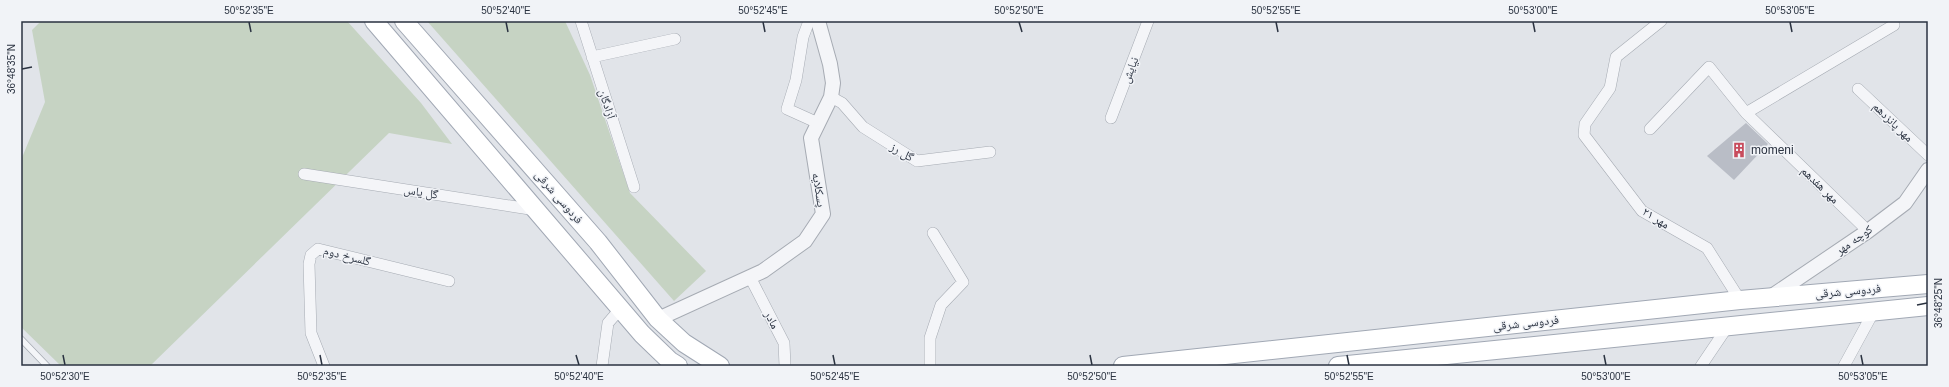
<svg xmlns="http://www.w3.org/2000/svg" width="1949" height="387" font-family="Arial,'Noto Naskh Arabic',sans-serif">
  <rect width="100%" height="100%" fill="#e1e4e9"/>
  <!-- green -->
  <path fill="#c6d3c3" d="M41,21H347L421,103L452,144L389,133L150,366H61L21,327V160L45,102L32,30Z
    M427,21H565L590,75L630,193L706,271L674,301Z"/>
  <!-- building -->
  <path fill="#b9bdc6" d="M1746,123L1768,144L1734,180L1707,156Z"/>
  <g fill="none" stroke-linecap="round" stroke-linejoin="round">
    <!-- service casing -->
    <g stroke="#a6abb3" stroke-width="7">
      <path id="service" d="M21,339L47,366"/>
    </g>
    <!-- minor casing -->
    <g stroke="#a6abb3" stroke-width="12">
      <path id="minor" d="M581,21L634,187
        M809,21L803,37L796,80L787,109L818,123
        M1661,21L1616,57L1610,88L1585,124L1584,135L1642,211L1707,248L1740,300
        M592,57L675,39
        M1858,89L1928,155
        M831,97L842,103L863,127L917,161L990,152
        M1746,113L1894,25
        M1111,118L1148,21
        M1650,129L1709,67L1746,113L1868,231
        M304,174L536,210
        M750,277L784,343L785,366
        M324,366L311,333L309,264L311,255L318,249L449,281
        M602,366L608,323L621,308
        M930,366V338L941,305L963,282L933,233
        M1701,366L1728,326
        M1844,366L1874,311"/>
    </g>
    <!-- tertiary casing -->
    <g stroke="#a6abb3" stroke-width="16">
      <path id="tertiary" d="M1769,298L1868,231L1905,203L1928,170
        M658,319L763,271L805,241L823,214L811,138L831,97L833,83L830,64L818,21"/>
    </g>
    <!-- primary casing -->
    <g stroke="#a1a8b4" stroke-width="20">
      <path id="primary" d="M374,21L642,334L670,361L678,366
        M404,21L598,242L658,319L684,343L720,366
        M1123,366L1740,300L1928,284
        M1338,366L1928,306"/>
    </g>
    <!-- service -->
    <use href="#service" stroke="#f4f5f8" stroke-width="5.5"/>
    <!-- minor -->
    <use href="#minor" stroke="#f4f5f8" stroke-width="11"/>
    <!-- tertiary -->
    <use href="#tertiary" stroke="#f4f5f8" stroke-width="14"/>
    <!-- primary -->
    <use href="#primary" stroke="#fff" stroke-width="18"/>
  </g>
  <!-- ticks -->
  <path fill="none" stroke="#2a3240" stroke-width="1.5" d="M249,22L251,32M506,22L508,32M763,22L765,32M1019,22L1022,32M1276,22L1278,32M1533,22L1535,32M1790,22L1792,32M22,69L32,67M1917,305L1927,303M63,355L65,365M320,355L322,365M576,355L579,365M833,355L835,365M1090,355L1092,365M1347,355L1349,365M1604,355L1606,365M1861,355L1863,365"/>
  <!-- icons -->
  <defs>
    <g id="building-bare" transform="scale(1.2)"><path d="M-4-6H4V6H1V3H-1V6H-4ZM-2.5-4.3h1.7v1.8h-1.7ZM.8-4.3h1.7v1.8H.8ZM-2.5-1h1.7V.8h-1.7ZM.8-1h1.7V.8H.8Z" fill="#c84c5d" stroke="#f1f3f7" stroke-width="2.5" paint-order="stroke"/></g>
  </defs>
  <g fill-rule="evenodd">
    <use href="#building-bare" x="1739" y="150"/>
  </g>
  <g text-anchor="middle" stroke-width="3" stroke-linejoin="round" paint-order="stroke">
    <!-- street labels -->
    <g font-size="12" fill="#2a3240" stroke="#f1f3f7">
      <text transform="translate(1130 70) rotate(-69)" y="4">نیایش</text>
      <text transform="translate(607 104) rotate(72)" y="4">آزادگان</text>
      <text transform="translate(1893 122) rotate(44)" y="4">مهر پانزدهم</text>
      <text transform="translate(902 152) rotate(31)" y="4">گل رز</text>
      <text transform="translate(1820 185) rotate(44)" y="4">مهر هفدهم</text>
      <text transform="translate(819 190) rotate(81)" y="4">پسکلایه</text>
      <text transform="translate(421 192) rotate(9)" y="4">گل یاس</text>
      <text transform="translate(559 197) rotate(49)" y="4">فردوسی شرقی</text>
      <text transform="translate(1656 218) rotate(32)" y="4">مهر ۲۱</text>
      <text transform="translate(1854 240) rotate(-35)" y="4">کوچه مهر</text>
      <text transform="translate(347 256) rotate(14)" y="4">گلسرخ دوم</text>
      <text transform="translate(1848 291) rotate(-5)" y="4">فردوسی شرقی</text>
      <text transform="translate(772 320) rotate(63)" y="4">مادر</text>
      <text transform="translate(1526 323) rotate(-6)" y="4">فردوسی شرقی</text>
    </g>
    <!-- poi labels -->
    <g font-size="12" fill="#2a3240" stroke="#f1f3f7" text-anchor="start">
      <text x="1751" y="154">momeni</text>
    </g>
  </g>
  <!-- border -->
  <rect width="1949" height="387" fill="none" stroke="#f1f3f7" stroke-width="44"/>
  <rect x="22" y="22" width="1905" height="343" fill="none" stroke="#2a3240" stroke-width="1.5"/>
  <g font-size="10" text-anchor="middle" fill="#2a3240">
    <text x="249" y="14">50°52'35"E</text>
    <text x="506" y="14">50°52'40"E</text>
    <text x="763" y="14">50°52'45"E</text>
    <text x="1019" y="14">50°52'50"E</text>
    <text x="1276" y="14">50°52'55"E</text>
    <text x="1533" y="14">50°53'00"E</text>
    <text x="1790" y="14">50°53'05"E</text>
    <text transform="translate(11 69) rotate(-90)" y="4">36°48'35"N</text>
    <text transform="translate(1938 303) rotate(-90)" y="4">36°48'25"N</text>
    <text x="65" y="380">50°52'30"E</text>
    <text x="322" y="380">50°52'35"E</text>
    <text x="579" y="380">50°52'40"E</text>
    <text x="835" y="380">50°52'45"E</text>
    <text x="1092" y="380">50°52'50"E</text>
    <text x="1349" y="380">50°52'55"E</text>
    <text x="1606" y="380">50°53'00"E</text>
    <text x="1863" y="380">50°53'05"E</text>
  </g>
</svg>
